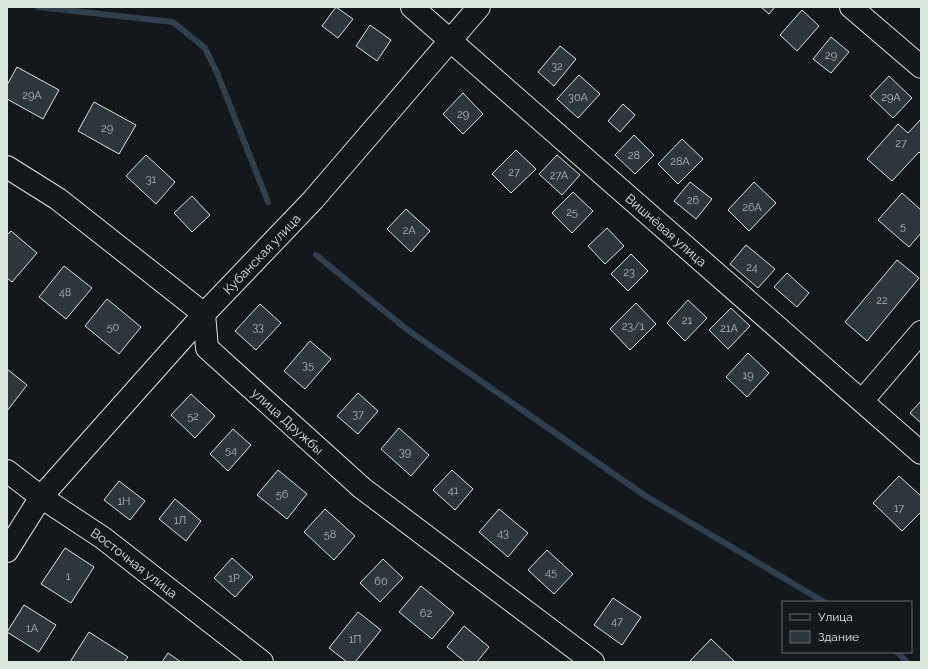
<svg xmlns="http://www.w3.org/2000/svg" width="928" height="669" font-family="Raleway,sans-serif">
  <rect width="100%" height="100%" fill="#14181c"/>
  <g fill="none" stroke-linecap="round" stroke-linejoin="round">
    <!-- stream -->
    <path stroke="#2f3f4d" stroke-width="6" d="M38,7L173,22L205,48L218,75L268,202
      M316,255L405,328L644,495L824,602
      M897,652L907,662"/>
  </g>
  <!-- building -->
  <path fill="#2c363c" stroke="#d8e6dc" d="M336,7L353,19L338,38L322,26Z
    M761,7H775L769,14Z
    M802,10L819,26L797,51L780,35Z
    M370,25L391,40L377,61L356,46Z
    M831,37L849,52L831,73L813,59Z
    M560,46L576,59L554,86L538,72Z
    M17,67L59,90L43,119L7,99V85Z
    M579,75L600,94L578,118L557,99Z
    M889,76L912,98L893,118L870,96Z
    M463,93L483,114L463,134L443,114Z
    M94,102L136,125L119,154L78,131Z
    M623,104L635,115L620,132L608,121Z
    M921,119V154L919,152L892,181L867,159L898,124L908,133Z
    M634,135L654,155L635,174L615,155Z
    M682,139L703,159L678,184L658,164Z
    M516,150L536,169L511,193L492,174Z
    M146,155L175,182L156,204L126,176Z
    M557,155L580,175L562,195L539,174Z
    M690,182L712,199L696,219L674,201Z
    M754,182L776,203L749,231L728,210Z
    M573,192L593,211L572,233L552,213Z
    M902,193L921,210V233L909,247L878,220Z
    M192,196L210,215L192,232L174,213Z
    M406,209L430,231L411,252L387,229Z
    M607,228L624,246L605,264L588,246Z
    M11,231L37,253L12,282L7,278V235Z
    M746,245L775,269L758,288L730,264Z
    M631,254L648,271L628,291L611,274Z
    M897,260L919,278L867,341L845,322Z
    M64,266L92,288L66,319L39,297Z
    M787,273L809,293L797,307L774,287Z
    M107,299L141,327L119,354L85,326Z
    M688,300L707,318L685,341L667,323Z
    M636,303L656,324L630,350L610,329Z
    M260,304L281,323L256,350L235,331Z
    M731,308L750,326L728,349L709,330Z
    M310,341L331,359L305,389L284,371Z
    M748,353L769,373L747,397L726,377Z
    M7,369L27,385L7,411Z
    M358,393L378,411L358,434L337,416Z
    M191,394L215,416L195,438L171,415Z
    M921,401V423L910,413Z
    M399,428L429,455L411,476L381,449Z
    M233,429L251,445L228,471L210,454Z
    M278,470L307,494L287,519L257,495Z
    M452,470L473,489L455,510L433,490Z
    M899,476L921,496V512L902,531L873,503Z
    M119,481L145,501L130,520L104,500Z
    M175,499L201,521L186,541L159,519Z
    M325,509L355,536L334,560L304,532Z
    M499,509L528,533L508,557L479,532Z
    M65,548L94,567L71,603L41,584Z
    M547,550L573,574L554,594L528,570Z
    M232,558L253,577L235,597L214,578Z
    M383,559L403,578L380,602L360,583Z
    M421,586L454,613L432,639L399,612Z
    M613,598L641,617L622,645L594,625Z
    M24,605L56,625L39,652L7,632Z
    M358,612L381,630L355,662H347L329,648Z
    M464,626L489,647L477,662H465L447,647Z
    M89,632L128,657L124,662H70Z
    M711,639L735,662H689Z
    M168,653L181,662H162Z"/>
  <g fill="none" stroke-linecap="round" stroke-linejoin="round">
    <!-- minor casing -->
    <g stroke="#d8e6dc" stroke-width="24">
      <g id="minor">
        <path id="s1" d="M412,7L921,453"/>
        <path d="M851,7L921,67"/>
        <path id="s2" d="M7,167L58,199L204,314L207,348L362,488L593,662"/>
        <path d="M862,401L921,332"/>
        <path id="s3" d="M7,471L41,497L103,538L262,662"/>
        <path id="s4" d="M7,551L41,497L204,314L313,200L479,7"/>
      </g>
    </g>
    <!-- minor -->
    <use href="#minor" stroke="#14181c" stroke-width="22"/>
  </g>
  <g text-anchor="middle" stroke-width="3" stroke-linejoin="round" paint-order="stroke">
    <!-- number labels -->
    <g font-size="11" fill="#adbab4">
      <text x="831" y="59">29</text>
      <text x="557" y="70">32</text>
      <text x="32" y="99">29А</text>
      <text x="578" y="101">30А</text>
      <text x="891" y="101">29А</text>
      <text x="463" y="118">29</text>
      <text x="107" y="132">29</text>
      <text x="901" y="147">27</text>
      <text x="634" y="159">28</text>
      <text x="680" y="165">28А</text>
      <text x="514" y="176">27</text>
      <text x="559" y="179">27А</text>
      <text x="151" y="183">31</text>
      <text x="693" y="204">26</text>
      <text x="752" y="211">26А</text>
      <text x="572" y="216">25</text>
      <text x="903" y="230">5</text>
      <text x="409" y="234">2А</text>
      <text x="752" y="271">24</text>
      <text x="629" y="276">23</text>
      <text x="65" y="296">48</text>
      <text x="882" y="304">22</text>
      <text x="687" y="324">21</text>
      <text x="633" y="330">23/1</text>
      <text x="113" y="331">50</text>
      <text x="258" y="331">33</text>
      <text x="729" y="332">21А</text>
      <text x="308" y="369">35</text>
      <text x="748" y="379">19</text>
      <text x="358" y="418">37</text>
      <text x="193" y="420">52</text>
      <text x="231" y="454">54</text>
      <text x="405" y="456">39</text>
      <text x="453" y="494">41</text>
      <text x="282" y="498">56</text>
      <text x="124" y="505">1Н</text>
      <text x="899" y="512">17</text>
      <text x="180" y="524">1Л</text>
      <text x="503" y="537">43</text>
      <text x="330" y="538">58</text>
      <text x="551" y="576">45</text>
      <text x="68" y="580">1</text>
      <text x="234" y="582">1Р</text>
      <text x="381" y="585">60</text>
      <text x="426" y="617">62</text>
      <text x="617" y="625">47</text>
      <text x="32" y="632">1А</text>
      <text x="355" y="643">1П</text>
    </g>
    <!-- street labels -->
    <g font-size="13" fill="#d8e6dc" stroke="#14181c">
      <text dy="5" stroke="none"><textPath href="#s1" startOffset="338">Вишнёвая улица</textPath></text>
      <text dy="5" stroke="none"><textPath href="#s4" startOffset="392">Кубанская улица</textPath></text>
      <text dy="5" stroke="none"><textPath href="#s2" startOffset="389">улица Дружбы</textPath></text>
      <text dy="5" stroke="none"><textPath href="#s3" startOffset="157">Восточная улица</textPath></text>
    </g>
  </g>
  <!-- border -->
  <rect width="928" height="669" fill="none" stroke="#d8e6dc" stroke-width="16"/>
  <!-- legend -->
  <rect x="782" y="601" width="130" height="52" fill="#14181c" stroke="#626a69"/>
  <rect x="790" y="614" width="20" height="6" fill="#14181c" stroke="#626a69"/>
  <text x="818" y="621" font-size="12" fill="#d8e6dc">Улица</text>
  <rect x="790" y="631" width="20" height="12" fill="#2c363c" stroke="#626a69"/>
  <text x="818" y="641" font-size="12" fill="#d8e6dc">Здание</text>
</svg>
